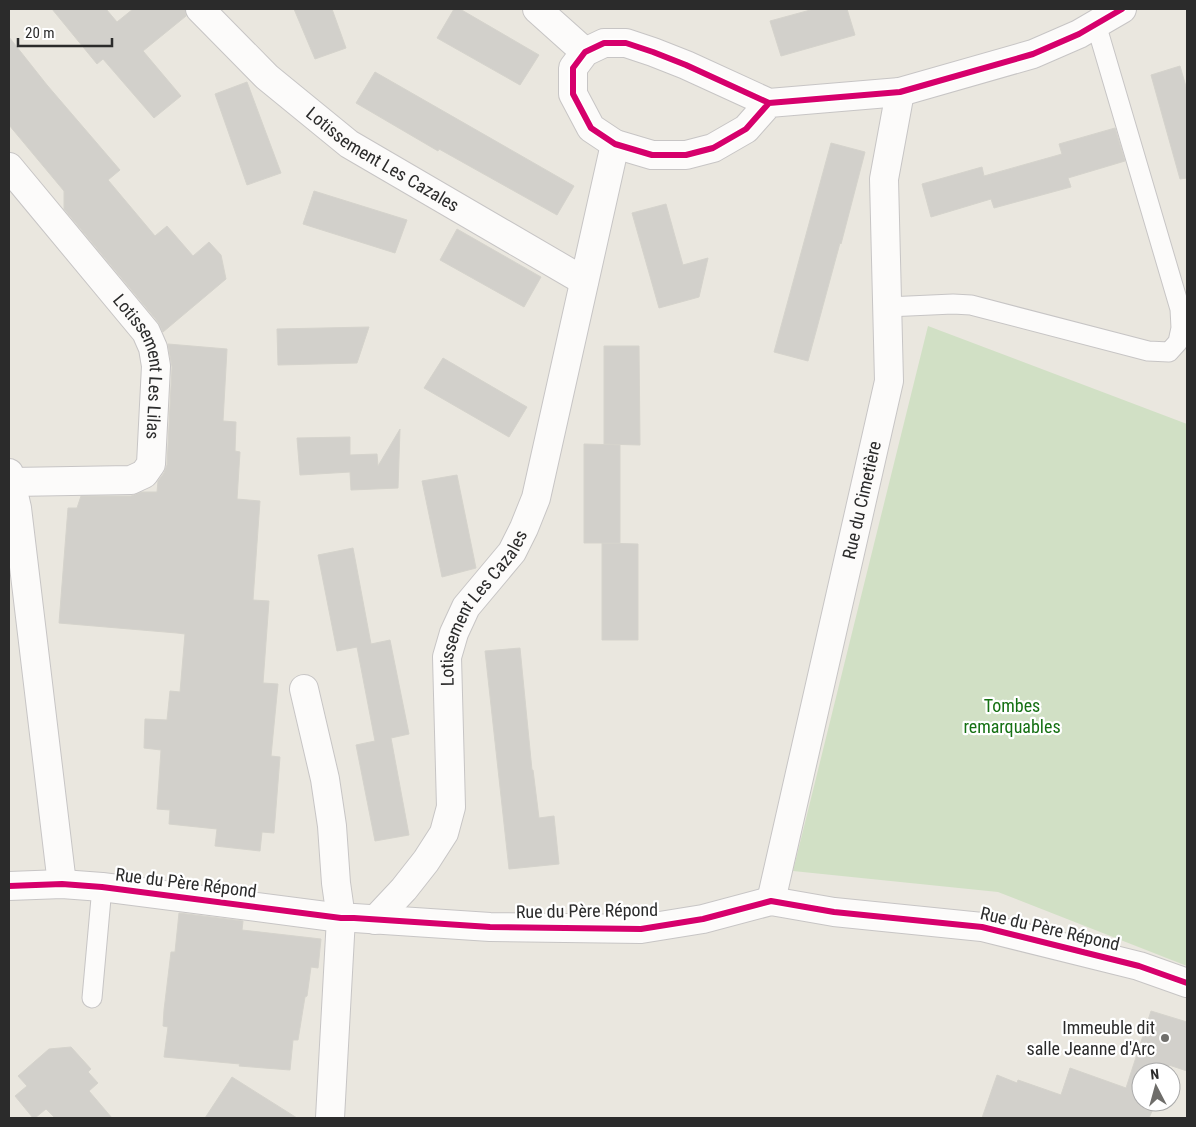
<svg xmlns="http://www.w3.org/2000/svg" width="1196" height="1127" font-family="'Roboto Condensed',sans-serif">
  <rect width="100%" height="100%" fill="#eae7df"/>
  <!-- cemetery -->
  <path fill="#d1e0c5" d="M928,326L1187,424V966L998,892L793,871Z"/>
  <!-- building -->
  <path fill="#d2d0cb" stroke="#d5d3cc" d="M52,9H106L117,22L133,9H185L186,16L143,51L181,96L154,118L103,59L97,64Z
    M294,9H332L346,48L315,59Z
    M454,9H460L539,55L520,85L437,38Z
    M814,9H847L855,35L781,56L770,21Z
    M9,37L47,85L120,170L108,180L155,236L167,226L193,256L209,242L221,255L226,279L163,332L158,322L64,209V191L9,125Z
    M1180,66L1187,90V178L1180,179L1151,75Z
    M375,72L574,186L557,215L439,149L438,151L356,103Z
    M247,82L281,173L247,185L215,94Z
    M1115,128L1125,161L1068,178L1071,187L994,208L991,199L931,217L922,184L982,167L984,176L1062,154L1059,144Z
    M831,143L865,152L841,244L840,243L808,361L774,352Z
    M314,191L407,220L395,253L303,224Z
    M666,204L683,265L708,258L699,297L659,308L632,213Z
    M457,229L541,277L524,307L440,260Z
    M369,327L357,363L278,365L277,329Z
    M168,344L227,349L223,421L236,422L235,451L240,452L237,499L260,501L253,600L269,601L263,683L278,684L271,756L280,757L274,833L262,832L260,851L215,846L217,829L169,824L170,810L157,809L161,750L144,748L145,719L167,720L170,691L180,692L185,634L177,633L59,623L68,508H77L81,496H131L141,492H157L158,481L164,473L167,465L172,367Z
    M604,346H639L640,445L604,444Z
    M443,358L527,407L509,437L424,388Z
    M400,429L398,488L351,490L350,472L300,475L297,438L350,437V455L377,454L378,466Z
    M584,444L620,445V543H584Z
    M457,475L476,568L442,577L422,481Z
    M602,543L638,544V640H602Z
    M353,548L371,644L390,640L409,734L391,738L409,835L375,841L356,745L375,741L357,647L337,651L318,555Z
    M520,648L532,770H533L539,818L554,816L559,864L509,869L485,651Z
    M179,913L243,921L242,930L321,939L318,968L311,967L307,996L305,997L298,1040H293L290,1070L239,1066L240,1064L164,1057L168,1027L163,1026L164,1010L171,952H175Z
    M1151,1011L1187,1022V1071L1169,1065L1167,1072H1141V1102H1156L1149,1118H982L997,1075L1017,1083L1018,1080L1061,1095L1070,1068L1126,1088Z
    M71,1047L91,1069L88,1072L98,1083L89,1091L112,1118H55L46,1109L35,1118H33L15,1096L27,1086L18,1076L49,1049Z
    M232,1077L297,1118H205Z"/>
  <g fill="none" stroke-linecap="round" stroke-linejoin="round">
    <!-- service casing -->
    <g stroke="#c7c5c5" stroke-width="21">
      <path id="service" d="M887,307L953,304L971,305L1148,351L1169,352L1178,342L1181,328L1180,309L1096,24
        M92,998L102,887"/>
    </g>
    <!-- minor casing -->
    <g stroke="#c7c5c5" stroke-width="30">
      <g id="minor">
        <path id="s1" d="M200,9L267,77L349,144L584,281"/>
        <path d="M537,9L585,52"/>
        <path d="M769,103L746,129L713,148L686,155H652L615,144L591,128L573,94V68L585,52L604,43H626L653,52L686,65L769,103L900,92L1033,54L1079,34L1122,9"/>
        <path id="s2" d="M9,167L146,332L153,348L156,366L151,464L144,474L131,480L12,482"/>
        <path d="M9,473L17,508L62,884"/>
        <path d="M304,689L325,779L332,826L336,883L341,918L330,1118"/>
        <path d="M9,886L62,884L102,887L341,918H354L490,927L641,929L703,919L771,901L834,912L982,927L1139,966L1187,983"/>
        <path id="s3" d="M771,901L889,381L884,179L900,92"/>
        <path id="s4" d="M375,920L404,889L426,861L444,833L451,807L447,657L454,633L466,607L512,552L524,528L536,498L615,144"/>
      </g>
    </g>
    <!-- service -->
    <use href="#service" stroke="#fcfbfa" stroke-width="19"/>
    <!-- minor -->
    <use href="#minor" stroke="#fcfbfa" stroke-width="28"/>
    <!-- cycleway casing -->
    <g stroke="#fff" stroke-width="9">
      <path id="cycleway" d="M769,103L746,129L713,148L686,155H652L615,144L591,128L573,94V68L585,52L604,43H626L653,52L686,65L769,103L900,92L1033,54L1079,34L1122,9
        M9,886L62,884L102,887L341,918H354L490,927L641,929L703,919L771,901L834,912L982,927L1139,966L1187,983"/>
    </g>
    <!-- cycleway -->
    <use href="#cycleway" stroke="#d6006c" stroke-width="6"/>
  </g>
  <!-- markers -->
  <circle fill="#6e6d6a" stroke="#fff" stroke-width="2" cx="1165" cy="1038" r="5"/>
  <g text-anchor="middle" stroke-width="4.5" stroke-linejoin="round" paint-order="stroke">
    <!-- street labels -->
    <g font-size="18" fill="#2b2b2b" stroke="#fff">
      <text dy="6" stroke="none"><textPath href="#s1" startOffset="238">Lotissement Les Cazales</textPath></text>
      <text dy="6" stroke="none"><textPath href="#s2" startOffset="246">Lotissement Les Lilas</textPath></text>
      <text dy="6" stroke="none"><textPath href="#s3" startOffset="411">Rue du Cimetière</textPath></text>
      <text dy="6" stroke="none"><textPath href="#s4" startOffset="348">Lotissement Les Cazales</textPath></text>
      <text transform="translate(186 883) rotate(7)" y="6">Rue du Père Répond</text>
      <text transform="translate(587 911) rotate(-1)" y="6">Rue du Père Répond</text>
      <text transform="translate(1050 929) rotate(13)" y="6">Rue du Père Répond</text>
    </g>
    <!-- park labels -->
    <g font-size="18" fill="#157013" stroke="#fff">
      <text x="1012" y="712">Tombes<tspan x="1012" dy="21">remarquables</tspan></text>
    </g>
    <!-- poi labels -->
    <g font-size="18" fill="#2b2b2b" stroke="#fff" text-anchor="end">
      <text x="1155" y="1034">Immeuble dit<tspan x="1155" dy="21">salle Jeanne d'Arc</tspan></text>
    </g>
  </g>
  <!-- border -->
  <rect width="1196" height="1127" fill="none" stroke="#2b2b2b" stroke-width="20"/>
  <!-- north arrow -->
  <g transform="translate(1156 1087) rotate(354)"><circle r="24" fill="#ffffff" stroke="#aaaaaa"/>
  <path d="M0-4L9 19L0 12L-9 19Z" fill="#6e6d6a"/>
  <text y="-8" font-size="14" font-weight="bold" text-anchor="middle" fill="#2b2b2b">N</text>
  </g>
  <!-- scale -->
  <path d="M18 38v8h94v-8" fill="none" stroke="#2b2b2b" stroke-width="2.5"/>
  <text x="25" y="38" font-size="15" fill="#2b2b2b" stroke="#ffffff" stroke-width="4" paint-order="stroke">20 m</text>
</svg>
